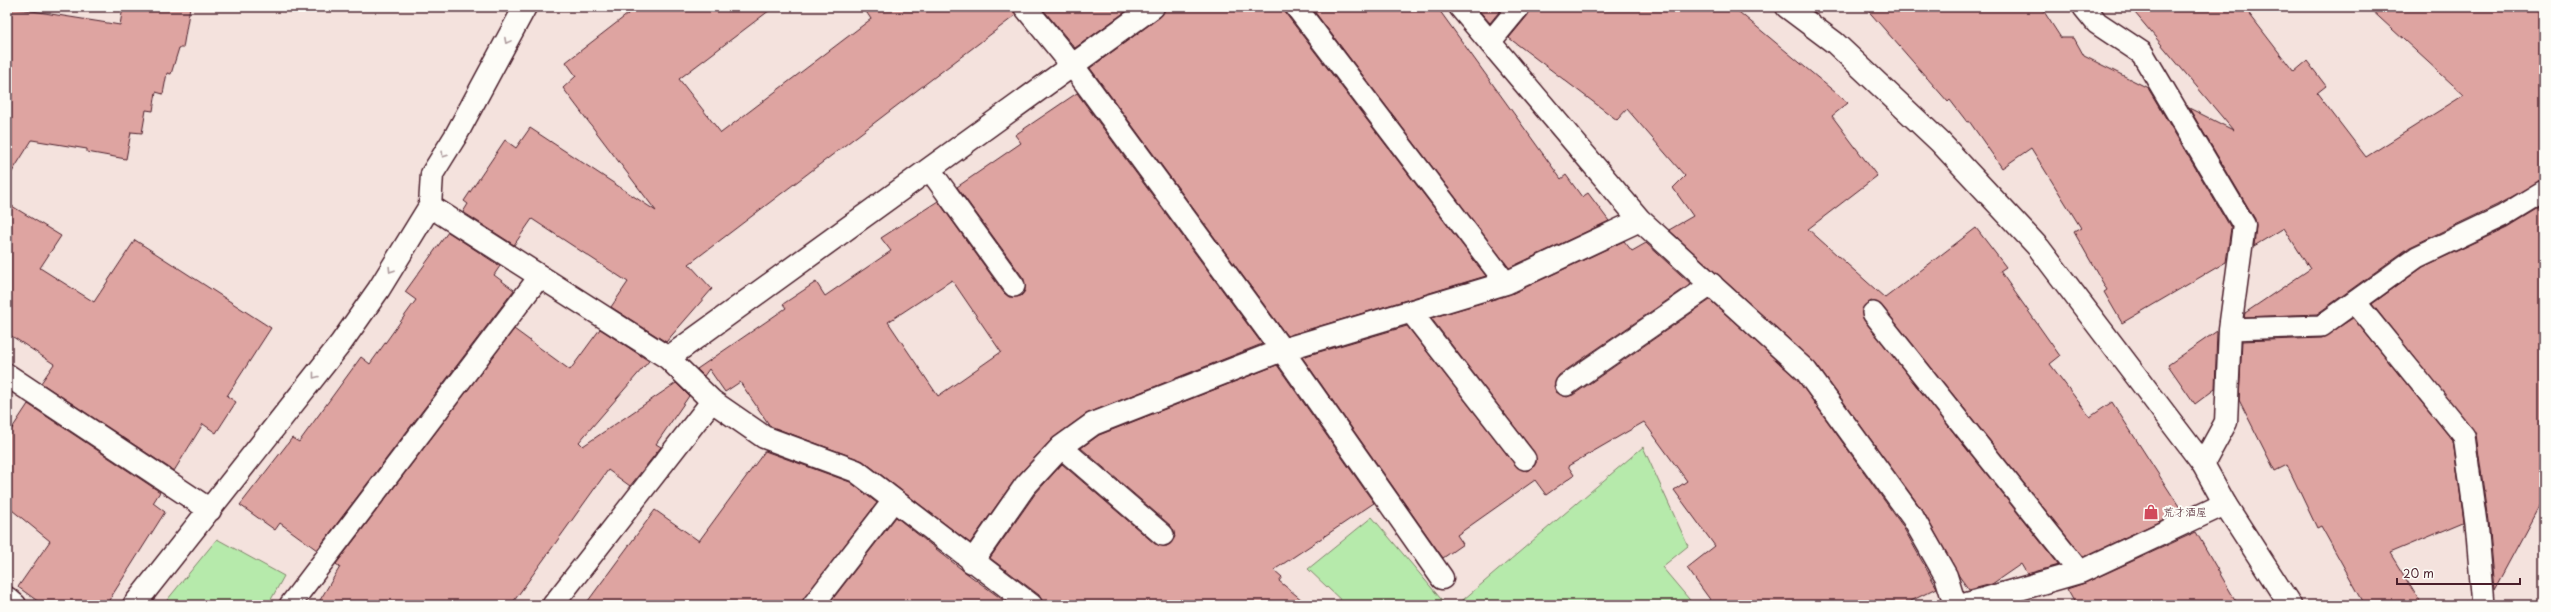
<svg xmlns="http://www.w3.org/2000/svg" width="2551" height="612" font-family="'Playpen Sans','Klee One',sans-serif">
  <rect width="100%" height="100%" fill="#f4e2dd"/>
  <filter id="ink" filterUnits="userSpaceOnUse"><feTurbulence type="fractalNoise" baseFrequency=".025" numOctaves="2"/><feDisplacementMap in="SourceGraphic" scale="8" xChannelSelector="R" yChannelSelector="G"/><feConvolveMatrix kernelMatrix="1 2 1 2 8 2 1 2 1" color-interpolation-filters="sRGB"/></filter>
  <g filter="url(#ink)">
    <!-- green -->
    <path fill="#b6eaab" stroke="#80846b" d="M1643,447L1688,546L1662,567L1694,605H1457Z
      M1372,517L1446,605H1346L1308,569Z
      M217,539L284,576L268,605H163Z"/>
    <!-- building -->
    <path fill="#dea4a1" stroke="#4a1f2b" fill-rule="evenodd" d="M7,7L120,25L123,7H190L183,48H179L171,74L167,73L163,94L156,92L153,111L146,110L142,133L131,132L126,159L87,152V149L32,140L7,180Z
      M637,7H774L679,79L721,133L871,19L863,7H1013L1016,15L689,264L712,289L666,342L611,307L628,282L532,219L514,245L463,212L468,204L464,201L505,140L516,148L530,128L656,211L563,88L576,76L566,62Z
      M1041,7H1132L1075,48Z
      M1165,7H1284L1286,14L1486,276L1287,336L1090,68L1160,17Z
      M1311,7H1437L1561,179L1566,175L1582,197L1588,193L1609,221L1509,268Z
      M1476,7H1503L1490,23Z
      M1531,7H1733L1848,103L1832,116L1877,176L1808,229L1885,298L1976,228L2006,267L2000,271L2060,356L2050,364L2090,417L2112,402L2182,511L2083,557L1882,306L1871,301L1862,309L1864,320L2059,565L2027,574L2021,564L1992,584L1969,590L1959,576L1923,511L1816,364L1669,230L1693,216L1673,188L1685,176L1627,109L1617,120L1509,38L1528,15Z
      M1865,7H2041L2061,38H2074L2084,56L2148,88L2231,228L2226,262L2122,323L2104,292L2107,290L2074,232L2081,228L2031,148L2002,168L1969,121L1967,122L1950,100L1948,102Z
      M2130,7H2244L2294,72L2307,61L2326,86L2317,93L2366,157L2464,95L2368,7H2544V179L2497,205L2410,247L2317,314L2244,317L2245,313L2310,269L2284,228L2254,246L2256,227L2255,219L2189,108L2233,130Z
      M1077,93L1262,344L1086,414L1052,439L1016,478L970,543L863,461L770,426L740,382L725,392L709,369L704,376L697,369L786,308L783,304L816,282L825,296L891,251L881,238L938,201L1004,293L1009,297L1021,296L1025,291L1024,279L957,187L1021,143L1015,135ZM952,280L1001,352L938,396L888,322Z
      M7,203L61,236L40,268L94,302L135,240L271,328L227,396L236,402L216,433L203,424L174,471L41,383L54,364L7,333Z
      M2544,205V497L2494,590L2488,521L2476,434L2372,304L2423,267L2508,227Z
      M448,232L500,266L494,275L514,290L317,550L280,523L275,530L240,505L292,438L299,442L361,357L370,364L416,300L405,292Z
      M1624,241L1632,251L1646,243L1691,284L1559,375L1554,386L1556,392L1567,397L1573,395L1710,300L1797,379L1902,525L1937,588L1903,605H1714L1687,568L1715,546L1674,490L1687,481L1644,422L1568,466L1574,475L1546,495L1535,480L1457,535L1463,544L1443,558L1302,357L1407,326L1516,466L1527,471L1536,463L1534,452L1431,318L1511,294Z
      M2353,318L2453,441L2464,522L2390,553L2422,605H2365L2321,526L2317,528L2287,465L2275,471L2239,400L2242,341L2322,338Z
      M514,329L570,370L600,329L649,361L579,442L583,446L676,383L689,396L656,444L661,447L630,486L608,470L511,605H317L340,567L336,564Z
      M2217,331L2215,389L2195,404L2168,365Z
      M1277,365L1374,503L1274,570L1282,577L1279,581L1308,605H1043L1039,595L990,558L1035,494L1062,464L1155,544L1167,546L1175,537L1171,526L1081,448L1099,435Z
      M28,404L160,492L153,503L165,512L106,605H43L18,587L50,541L7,506V436Z
      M765,451L850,482L877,503L804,598L801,605H585L655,510L699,541Z
      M896,517L965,572L1010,605H828Z
      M2196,532L2238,605H2076L2067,589L2085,583Z"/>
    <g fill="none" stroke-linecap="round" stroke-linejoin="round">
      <!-- service casing -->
      <g stroke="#4a1f2b" stroke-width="24">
        <path id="service" d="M1296,7L1506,283
          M1490,42L1519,7
          M930,170L1014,286
          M2355,302L2464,436L2476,523L2483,605
          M1411,312L1525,459
          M1873,313L2080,572
          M2230,329L2321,326L2417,257L2503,216L2544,191
          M1566,385L1712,284
          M1061,447L1163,535
          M290,605L540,276
          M553,605L712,401
          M813,605L894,500"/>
      </g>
      <!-- minor casing -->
      <g stroke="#4a1f2b" stroke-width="25">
        <path id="minor" d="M1025,7L1073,66L1282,350L1442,578
          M1460,7L1640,220L1806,371L1913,518L1946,576L1955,605
          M2084,7L2097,23L2142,53L2244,225L2230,329L2226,422L2203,464
          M430,206L668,358L712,401L764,437L856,471L1031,605
          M668,358L1153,7
          M7,375L210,510
          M972,562L1025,486L1061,447L1093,424L1282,350L1506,283L1640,220
          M7,598L15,605
          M134,605L341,343L379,289L430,206L432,174L455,137L525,7
          M1963,605L2080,572L2225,504"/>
      </g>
      <!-- tertiary casing -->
      <g stroke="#4a1f2b" stroke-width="25">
        <path id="tertiary" d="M1787,7L1835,43L1940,142L2039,248L2203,464L2225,504L2290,605"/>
      </g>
      <!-- service -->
      <use href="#service" stroke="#fdfcf7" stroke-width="21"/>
      <!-- minor -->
      <use href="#minor" stroke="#fdfcf7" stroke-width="22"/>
      <!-- tertiary -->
      <use href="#tertiary" stroke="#fdfcf7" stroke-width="22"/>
    </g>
    <!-- one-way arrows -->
    <defs><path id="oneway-chevron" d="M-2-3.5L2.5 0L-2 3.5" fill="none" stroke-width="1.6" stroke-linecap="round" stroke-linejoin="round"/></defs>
    <g stroke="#ac999b">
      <use href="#oneway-chevron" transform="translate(507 41) rotate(118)"/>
      <use href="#oneway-chevron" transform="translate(444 155) rotate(123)"/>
      <use href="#oneway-chevron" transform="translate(391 270) rotate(122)"/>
      <use href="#oneway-chevron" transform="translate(315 376) rotate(128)"/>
    </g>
  </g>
  <!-- icons -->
  <defs>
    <g id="shop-bare" transform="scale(1.2)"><path d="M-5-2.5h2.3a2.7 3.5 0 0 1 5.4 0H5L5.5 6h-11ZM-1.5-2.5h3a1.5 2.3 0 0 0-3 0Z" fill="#d1495b" stroke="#fdfcf7" stroke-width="2.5" paint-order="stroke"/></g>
  </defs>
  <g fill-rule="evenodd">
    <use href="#shop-bare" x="2151" y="512"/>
  </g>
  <g text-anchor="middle" stroke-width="4" stroke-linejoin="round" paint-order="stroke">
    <!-- poi labels -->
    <g font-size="11" fill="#4a1f2b" stroke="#fdfcf7" text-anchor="start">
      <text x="2163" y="516">荒才酒屋</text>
    </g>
  </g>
  <!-- margin -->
  <rect width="2551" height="612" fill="none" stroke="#fdfcf7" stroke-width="24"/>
  <rect x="12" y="12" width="2527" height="588" fill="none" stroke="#4a1f2b" stroke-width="1.5" filter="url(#ink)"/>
  <!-- scale -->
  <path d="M2397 578v6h123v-6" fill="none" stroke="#4a1f2b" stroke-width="2"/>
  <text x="2403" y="578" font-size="12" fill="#4a1f2b" stroke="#fdfcf7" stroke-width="3" paint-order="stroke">20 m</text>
</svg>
